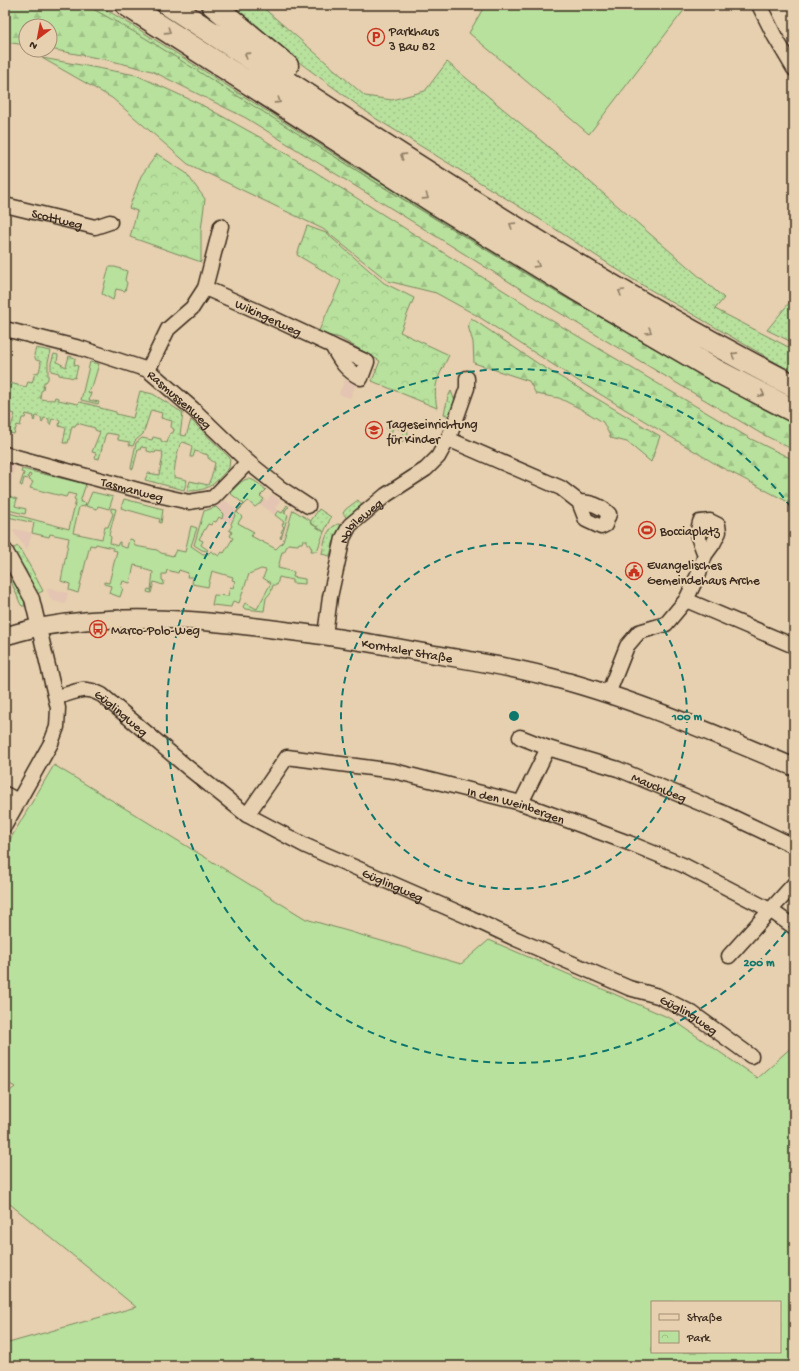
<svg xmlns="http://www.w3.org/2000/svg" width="799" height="1371" font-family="'Gochi Hand',sans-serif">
  <defs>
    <pattern id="grass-dots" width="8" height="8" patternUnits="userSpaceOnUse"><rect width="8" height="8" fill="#b8e19d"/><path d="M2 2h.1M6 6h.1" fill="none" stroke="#9fc187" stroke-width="1.8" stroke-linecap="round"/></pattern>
    <pattern id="forest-firs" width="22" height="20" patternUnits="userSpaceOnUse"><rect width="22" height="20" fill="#b8e19d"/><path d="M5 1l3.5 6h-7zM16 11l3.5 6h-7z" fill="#9fc187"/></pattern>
    <pattern id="park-crowns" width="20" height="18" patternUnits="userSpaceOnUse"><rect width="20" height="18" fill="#b8e19d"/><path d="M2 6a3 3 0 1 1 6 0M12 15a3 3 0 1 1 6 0" fill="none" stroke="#9fc187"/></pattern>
  </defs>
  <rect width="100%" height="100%" fill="#e6d0af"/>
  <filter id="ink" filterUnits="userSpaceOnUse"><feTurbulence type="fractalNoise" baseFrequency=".025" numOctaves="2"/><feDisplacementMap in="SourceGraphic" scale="8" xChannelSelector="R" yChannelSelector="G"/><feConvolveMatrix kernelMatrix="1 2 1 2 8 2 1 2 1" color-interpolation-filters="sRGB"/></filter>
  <g filter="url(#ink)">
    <!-- built -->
    <path fill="#e4c4b2" d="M345,380L356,384L350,398L339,394Z
      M5,463L15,465L6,502H5Z
      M272,494L280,501L275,508L278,511L275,515L260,504L264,499L267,501Z
      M225,500L237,511L231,524L222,519L223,514L216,507Z
      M14,529L32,533L27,550L13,531Z
      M48,588L68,593L65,604L51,600L47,590Z"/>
    <!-- grass -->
    <path fill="url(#grass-dots)" stroke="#7a865e" d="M86,5H98L132,25L361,171L411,198L794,421V424L754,404L559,294Z
      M228,5H260L365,96L392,100L425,91L447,62L575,169L724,298L715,309L794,350V373L632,279L546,223L375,118L273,43Z
      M794,297V343L767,330Z
      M36,348L51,351L48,362V379L46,382H44L43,390L41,391L40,398C44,401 49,399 54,400L55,397L58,398V400L78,404L80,402L100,407V408L116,412V414L133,418L140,391L153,394L183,413L180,435L186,436L191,420L230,458L229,468C214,483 211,491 187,491L190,481L208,485L212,475L215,463L208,458V455L195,451L193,457H190L192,447L191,445L183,442L180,444C177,454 174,467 174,477L187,480L184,490L145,480L148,473L159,475L163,456H162L163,452L156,451L155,453L147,451V448L141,447L140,450L138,449L133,469L131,468L136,443L142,438L152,440L153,437L161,439V441L167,443L170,433H173L174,429L171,427L172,421L161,418L162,413L151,410L143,434L135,441L133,446L129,445V442L118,440V435L107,433L105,436L99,459L95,458L96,453L92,452L100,432L95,430V428L77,423L75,426H72L68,443H63L66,428L59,426L60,420L52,419L50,425L49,424V419L44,418L42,423L41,418L36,416L34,421L33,420L34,416L26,414L25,418H22L20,426L17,425L14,434L9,433L15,414L7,412L5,409V382L26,387L28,382L32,383L35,373L39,372L41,364L40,361L36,360L34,355Z
      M54,354L58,355L57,362L66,367L69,356L75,358L74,365L78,366L75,378L59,375V373L51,371V363Z
      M451,391L455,401L451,417L444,414L448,397Z
      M396,421C405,424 408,427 408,436L402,442L400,441L403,438V432L395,426L393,428L391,433L386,429L392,422Z
      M358,500L363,507L348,520L343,513L346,509Z
      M319,509L331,517L324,532L310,522Z
      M338,524L343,525L333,543L330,556L322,554C324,543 326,528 338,524Z
      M18,546L31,568L43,591L37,594L26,571L12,549Z
      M14,575L24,596L25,606H22L20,603L11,581Z"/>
    <!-- forest -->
    <path fill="url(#forest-firs)" stroke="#7a865e" d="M5,5H86L145,38L396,195L559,294L754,404L794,424V450L760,433L540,301L246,118L152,71L108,60L50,49V26H26V45L5,42Z
      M42,58L136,75L202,105L263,139L544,316L751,439L794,460V505L719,466L580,382L476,315L436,293L388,281L323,229L188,164L112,98Z
      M471,318L540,365L660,436L651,462L627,442L611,438L603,422L581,409L559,398L536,394L529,381L474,363L473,342L468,326Z"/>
    <!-- park -->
    <path fill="url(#park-crowns)" stroke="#7a865e" d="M157,154L186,173L205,199L201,230V262L130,237L137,211L129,208L141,176Z
      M307,226L326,233L384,283L414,298L400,332L449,355C439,377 432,383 437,408L372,381L380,361L340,338L318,333L341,281L297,255Z"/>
    <!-- garden -->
    <path fill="#b8e19d" stroke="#7a865e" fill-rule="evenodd" d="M485,5H688L589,134L469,33Z
      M109,267H115L127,271L125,280L127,283L125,291L116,289L113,300L102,294Z
      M90,362L99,364L92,387H90L88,392L91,393L89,400L99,402L98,404L81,400Z
      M22,469L86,484L80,502L86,503L85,506L79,507L73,533L102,539L105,527H108L113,514L111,511V508L116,509L109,535L111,537L110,543L117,546L119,542H120V546L127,548L129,539L133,540L135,546L157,550L161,553L173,556L176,550L185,552L191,526L197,528L191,546L203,554H208L211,551L219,556L222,552L224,553L233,538L230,536L232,532L229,530L232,526L231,524L237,511L244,504L230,493C246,477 247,473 266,490L260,496L264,499L260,504H259L255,507L248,501L237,512L242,517L238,523L254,532L251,536L276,549L283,542L293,510L311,521L310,523L324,532L317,551H311L312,548L310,547V544H307V540H303L302,543H299L298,545L288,544L284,552H282L278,568L294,572L293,577L305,579V584L292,583V580L279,577L277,585H273L271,592L266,598L264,611L245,609L243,607L245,603L257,609L271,583L263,578L266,570L261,569L249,574L239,603L233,601L231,607L212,605L214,595L228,596L230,587L233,588L235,581L232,580L233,577L212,571L208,587L192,584L193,577H187L188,573L179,570L178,573L167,570L166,574H162V580L164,581L163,585L154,582L151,593L147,592L148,589L151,590L153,572L143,569V567L134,565L130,583L123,581L121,587L123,588L120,597L109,593L111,586L104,584V582L109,583L117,551L113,550V548L96,544L95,546L90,545L78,593L69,590L70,584L61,581L69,538L50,534L49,537L32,533L34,523L8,517L7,521L5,518V512L69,529L76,500L74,499L76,495L68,493L66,497L30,488L33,482L29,480L31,475L29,474L27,479L24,478L22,486L20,485L24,473L21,472Z
      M92,492L113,497L109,509L98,506L97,509L86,506Z
      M7,495L17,499L15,506L26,509L25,514L8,510L9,504Z
      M124,499L163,509L161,523L159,522L160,519L121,508Z
      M287,505L289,507L287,508L284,513L288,515L281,539L280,537L283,533L281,532L284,527L282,525L284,522L275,515L278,511L282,513Z
      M216,507L223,514L222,519L219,517L216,522L213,521L211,525L208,524L199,539L203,541L201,545L208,550L207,551L202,550L194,545L204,511Z
      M54,765L306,919L461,964L489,940L672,1019L757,1078L794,1045V1366H5V1344L136,1307L5,1200V1095L15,1087L5,1081V848ZM652,1302H780V1352H652Z"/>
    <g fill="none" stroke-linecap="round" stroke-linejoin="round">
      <!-- minor casing -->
      <g stroke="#3b2a1e" stroke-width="17">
        <g id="minor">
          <path d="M759,5L775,37L794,69"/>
          <path id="s1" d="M5,205L95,227L110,222"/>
          <path id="s2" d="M205,288L255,310L367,362L361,378C345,370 340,360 332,346"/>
          <path id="s3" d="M5,329L80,348L148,370L193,409L248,462L279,487L308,506"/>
          <path d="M148,370L168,329L192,308L205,288L221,226"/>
          <path d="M448,439L561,488L579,502L586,520L601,527L605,525L609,514C600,505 591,502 579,502"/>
          <path id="s4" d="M5,454L149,493L189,502L213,498L248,462"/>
          <path d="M5,550L32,599L58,708L57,727L51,743L5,825"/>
          <path d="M686,600L794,646"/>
          <path id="s5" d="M325,635L330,597L343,538L350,525L386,495L426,469L438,457L448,439L455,422L467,388V378"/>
          <path d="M608,694L627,646L639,632L666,624L686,600L699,573L705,555L713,544L719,532L718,525L710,521L700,522L697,534L705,555"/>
          <path id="s6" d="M56,697C77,693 81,684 102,695L187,767L247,815L306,846L471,918L516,939L629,988L658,996L692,1013L751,1056"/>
          <path id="s7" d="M520,737L548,748L618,769L726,814L794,846"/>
          <path d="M5,794L18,801"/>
          <path d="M521,803L548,748"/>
          <path id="s8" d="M247,815L287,757L394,771L521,803L629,843L683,865L770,910L794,927"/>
          <path d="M729,956L794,884"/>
        </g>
      </g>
      <!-- tertiary casing -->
      <g stroke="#3b2a1e" stroke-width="20">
        <g id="tertiary">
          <path id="s9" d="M5,636C17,633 29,629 40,627C123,612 206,620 288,631C333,636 377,644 421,652C461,659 502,665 542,675C628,696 712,733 794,767"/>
        </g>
      </g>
      <!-- trunk casing -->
      <g stroke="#3b2a1e" stroke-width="25">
        <path id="trunk" d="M127,5L434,202L578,290L715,370L794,411
          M169,5C374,138 577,275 794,386
          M213,5L287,66"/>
      </g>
      <!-- minor -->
      <use href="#minor" stroke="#e6d0af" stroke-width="14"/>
      <!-- tertiary -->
      <use href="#tertiary" stroke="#e6d0af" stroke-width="17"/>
      <!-- trunk -->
      <use href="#trunk" stroke="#e6d0af" stroke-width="22"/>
    </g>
    <!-- one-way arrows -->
    <defs><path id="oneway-chevron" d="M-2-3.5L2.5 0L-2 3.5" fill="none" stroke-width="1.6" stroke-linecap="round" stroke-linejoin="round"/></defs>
    <g stroke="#907d66">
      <use href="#oneway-chevron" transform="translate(168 31) rotate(33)"/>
      <use href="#oneway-chevron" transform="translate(247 55) rotate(-147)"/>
      <use href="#oneway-chevron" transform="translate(278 101) rotate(33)"/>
      <use href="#oneway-chevron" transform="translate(403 156) rotate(-147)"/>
      <use href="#oneway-chevron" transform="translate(426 197) rotate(33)"/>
      <use href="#oneway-chevron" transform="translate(512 225) rotate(-148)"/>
      <use href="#oneway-chevron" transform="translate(537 265) rotate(32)"/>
      <use href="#oneway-chevron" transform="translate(621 292) rotate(-150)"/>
      <use href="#oneway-chevron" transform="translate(649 331) rotate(30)"/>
      <use href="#oneway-chevron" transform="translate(734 355) rotate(-151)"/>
      <use href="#oneway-chevron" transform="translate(762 394) rotate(27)"/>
    </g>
  </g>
  <!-- distance rings -->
  <g fill="none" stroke="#0f766e" stroke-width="2" stroke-dasharray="7 5">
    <circle cx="514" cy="716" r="173"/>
    <path d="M793 922A347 347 0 1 1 793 510"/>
  </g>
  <!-- icons -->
  <defs>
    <g id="parking-ring" transform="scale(0.9)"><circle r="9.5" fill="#e6d0af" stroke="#c8321e" stroke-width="1.5"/><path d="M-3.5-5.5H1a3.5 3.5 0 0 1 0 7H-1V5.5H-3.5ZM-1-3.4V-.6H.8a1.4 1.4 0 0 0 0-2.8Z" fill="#c8321e"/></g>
    <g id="school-ring" transform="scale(0.9)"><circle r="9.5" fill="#e6d0af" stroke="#c8321e" stroke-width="1.5"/><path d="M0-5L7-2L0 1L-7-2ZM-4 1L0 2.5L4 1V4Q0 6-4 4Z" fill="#c8321e"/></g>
    <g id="stadium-ring" transform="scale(0.9)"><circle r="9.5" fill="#e6d0af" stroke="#c8321e" stroke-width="1.5"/><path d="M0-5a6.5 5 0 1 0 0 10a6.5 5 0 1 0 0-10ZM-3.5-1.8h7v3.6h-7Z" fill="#c8321e"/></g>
    <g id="civic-ring" transform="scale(0.9)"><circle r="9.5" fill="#e6d0af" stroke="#c8321e" stroke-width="1.5"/><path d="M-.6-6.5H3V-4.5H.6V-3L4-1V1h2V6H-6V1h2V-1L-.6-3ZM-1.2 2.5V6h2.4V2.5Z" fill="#c8321e"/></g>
    <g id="bus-ring" transform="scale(0.9)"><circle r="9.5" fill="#e6d0af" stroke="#c8321e" stroke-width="1.5"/><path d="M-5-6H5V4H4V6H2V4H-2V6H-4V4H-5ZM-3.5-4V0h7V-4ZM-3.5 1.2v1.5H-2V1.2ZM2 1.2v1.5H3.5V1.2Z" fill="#c8321e"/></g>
  </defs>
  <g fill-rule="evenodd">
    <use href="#parking-ring" x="376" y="37"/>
    <use href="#school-ring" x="374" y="430"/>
    <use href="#stadium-ring" x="647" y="530"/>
    <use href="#civic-ring" x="634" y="571"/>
    <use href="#bus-ring" x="98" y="629"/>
  </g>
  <g text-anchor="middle" stroke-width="4" stroke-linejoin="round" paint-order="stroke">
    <!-- poi labels -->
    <g font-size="13" fill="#3b2a1e" stroke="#e6d0af" text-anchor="start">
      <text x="389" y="35">Parkhaus<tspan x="389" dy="15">3 Bau 82</tspan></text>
      <text x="387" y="428">Tageseinrichtung<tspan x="387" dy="15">für Kinder</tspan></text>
      <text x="660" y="535">Bocciaplatz</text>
      <text x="647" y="569">Evangelisches<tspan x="647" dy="15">Gemeindehaus Arche</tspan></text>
      <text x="111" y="634">Marco-Polo-Weg</text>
    </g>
    <!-- street labels -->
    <g font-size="13" fill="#3b2a1e" stroke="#e6d0af">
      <text dy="5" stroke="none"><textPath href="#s1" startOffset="54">Scottweg</textPath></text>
      <text dy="5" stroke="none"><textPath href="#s2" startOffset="70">Wikingerweg</textPath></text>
      <text dy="5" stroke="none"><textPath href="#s3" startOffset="192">Rasmussenweg</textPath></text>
      <text dy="5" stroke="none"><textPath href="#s4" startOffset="132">Tasmanweg</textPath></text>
      <text dy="5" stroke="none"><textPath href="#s5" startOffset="123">Nobileweg</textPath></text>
      <text dy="5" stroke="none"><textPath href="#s9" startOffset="406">Korntaler Straße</textPath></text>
      <text dy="5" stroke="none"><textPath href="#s6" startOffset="74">Güglingweg</textPath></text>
      <text dy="5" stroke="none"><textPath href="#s7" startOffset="148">Mauchweg</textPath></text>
      <text dy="5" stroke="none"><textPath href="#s8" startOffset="305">In den Weinbergen</textPath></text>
      <text dy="5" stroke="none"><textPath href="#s6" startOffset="398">Güglingweg</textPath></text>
      <text dy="5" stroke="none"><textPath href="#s6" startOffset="722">Güglingweg</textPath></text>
    </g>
  </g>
  <circle cx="514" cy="716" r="6" fill="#0f766e" stroke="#e6d0af" stroke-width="2"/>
  <g font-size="12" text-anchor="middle" font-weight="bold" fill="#0f766e" stroke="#e6d0af" stroke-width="4" stroke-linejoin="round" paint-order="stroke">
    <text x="687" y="720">100 m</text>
    <text x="759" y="966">200 m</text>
  </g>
  <!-- margin -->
  <rect width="799" height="1371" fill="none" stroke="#e6d0af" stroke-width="20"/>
  <rect x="10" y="10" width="779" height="1351" fill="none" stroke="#3b2a1e" stroke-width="1.5" filter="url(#ink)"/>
  <!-- legend -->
  <rect x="651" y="1301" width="130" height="52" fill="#e6d0af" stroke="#a28e75"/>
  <rect x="659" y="1314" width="20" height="6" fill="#e6d0af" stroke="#a28e75"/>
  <text x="687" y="1321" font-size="12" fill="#3b2a1e">Straße</text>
  <rect x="659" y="1331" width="20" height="12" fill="url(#park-crowns)" stroke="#a28e75"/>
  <text x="687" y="1341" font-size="12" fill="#3b2a1e">Park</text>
  <!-- north arrow -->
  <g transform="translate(38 38) rotate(212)"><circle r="19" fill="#e6d0af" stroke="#a28e75"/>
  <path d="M0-3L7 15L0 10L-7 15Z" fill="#c8321e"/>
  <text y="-6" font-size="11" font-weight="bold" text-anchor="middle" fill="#3b2a1e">N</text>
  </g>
</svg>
